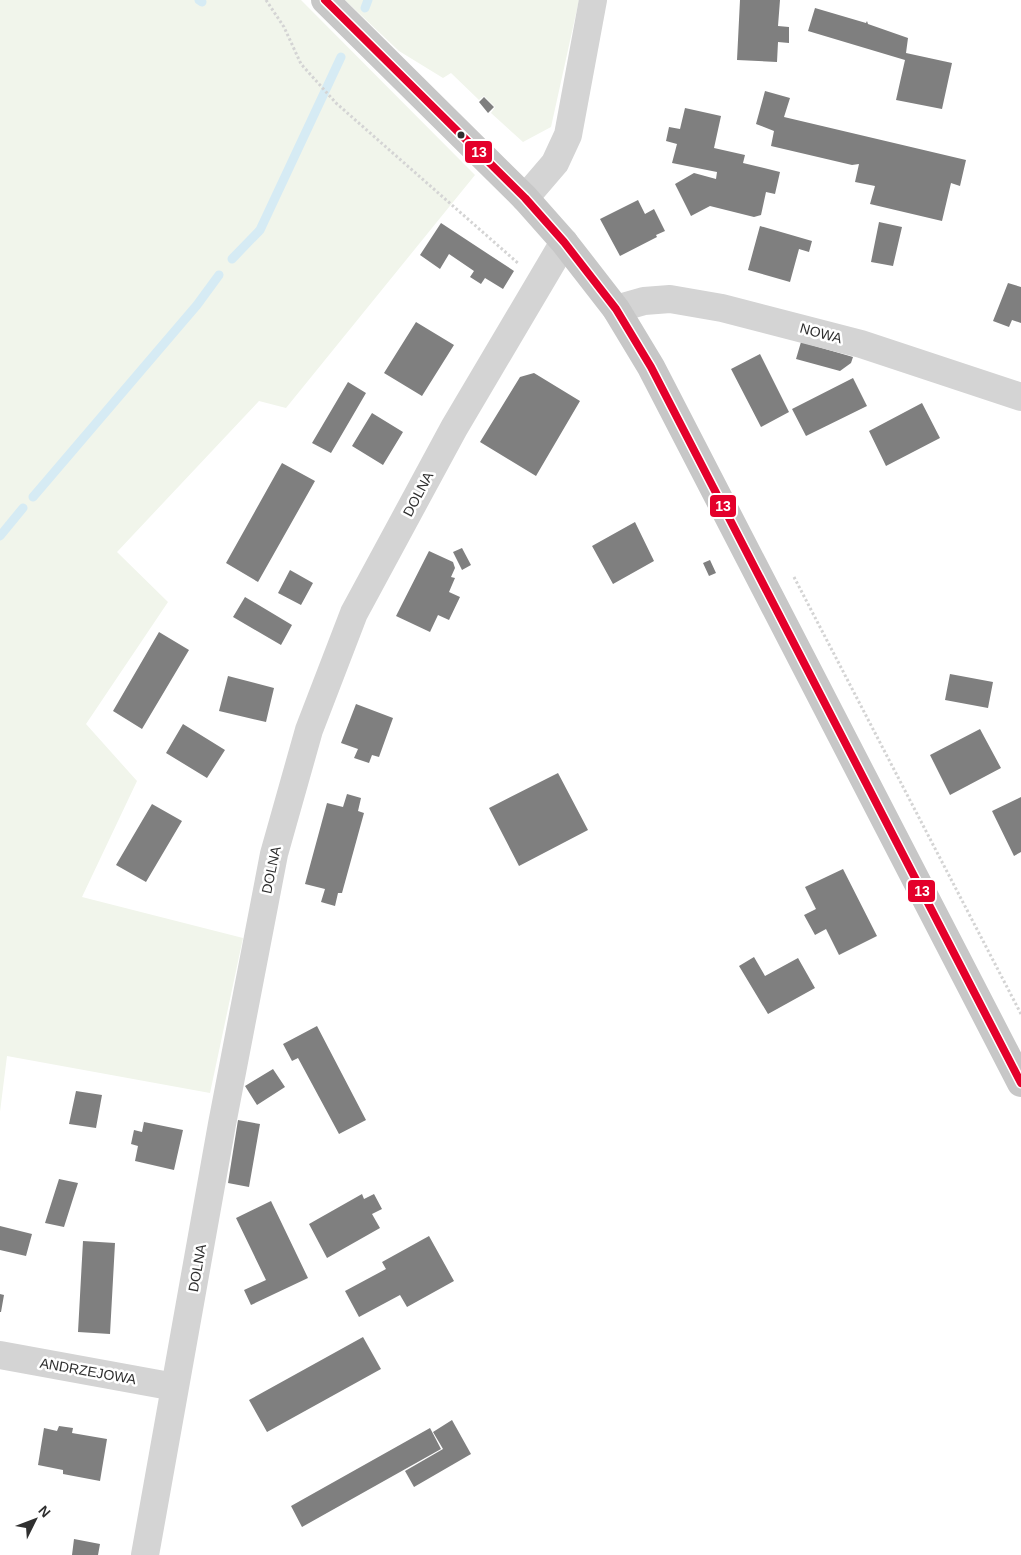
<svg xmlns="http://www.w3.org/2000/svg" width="1021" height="1555" font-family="Arial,sans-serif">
  <rect width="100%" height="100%" fill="#fff"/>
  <!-- green -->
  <path fill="#f1f5eb" d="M0,0H301L475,175L286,408L259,401L117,552L168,602L86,724L137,781L82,897L243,938L210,1093L7,1056L0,1112Z
    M345,0H579L551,127L523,142L491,113L495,107L484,96L479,100L451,73L443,78L399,51Z"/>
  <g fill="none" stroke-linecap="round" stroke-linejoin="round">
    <!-- stream -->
    <path stroke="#d6ebf4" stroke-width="9" d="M199,0L202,2
      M365,8L368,0
      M232,259L260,230L341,57
      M33,497L197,305L219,275
      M0,536L23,508"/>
  </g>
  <!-- building -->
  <path fill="#7f7f7f" d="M740,0H780L778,26L789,27V43L778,42L777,62L737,60Z
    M815,8L866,23L867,21L868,24L908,38L906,53L952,63L942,109L896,100L905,60L808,31Z
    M765,91L790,98L784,117L966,160L960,186L951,183L942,221L870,204L875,186L855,182L859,164L852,165L771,146L774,131L756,124Z
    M484,97L494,107L488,113L479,102Z
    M685,108L721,116L714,148L745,155L743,163L780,172L775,194L766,192L761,215L754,217L710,206L691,216L675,184L694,173L716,179L717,172L672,163L677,144L666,141L669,127L680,129Z
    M638,200L645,214L654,209L665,231L656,235L657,237L620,256L600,219Z
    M879,222L902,227L893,266L871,262Z
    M441,223L514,271L503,289L485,278L481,284L470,277L474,271L449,254L440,269L420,255Z
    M760,226L812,241L809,252L799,249L790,282L748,270Z
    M1008,283L1021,287V323L1012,320L1009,327L993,321Z
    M416,322L454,345L422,396L384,373Z
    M801,342L853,357L851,363L840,371L796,359Z
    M760,354L789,412L761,427L731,369Z
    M534,373L580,401L536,476L480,442L520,377Z
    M853,378L867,406L806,436L792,409Z
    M348,382L366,393L331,453L312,443Z
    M922,403L940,438L886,466L869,431Z
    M372,413L403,432L383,465L352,446Z
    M282,463L315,481L258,582L226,563Z
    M635,522L654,561L613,584L592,546Z
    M462,548L471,565L462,570L453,552Z
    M429,551L453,562L455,568L451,577L455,578L449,592L460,597L449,620L438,615L430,632L396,616Z
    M710,560L716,573L709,576L703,563Z
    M290,570L313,583L301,605L278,593Z
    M245,597L292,625L281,645L233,617Z
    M159,632L189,650L142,729L113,711Z
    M950,674L993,682L988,708L945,700Z
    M228,676L274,688L266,722L219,711Z
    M356,704L393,718L379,757L372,755L369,763L354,758L358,749L341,743Z
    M183,724L225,750L207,778L166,753Z
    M980,729L1001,768L950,795L930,755Z
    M558,773L588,830L519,866L489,808Z
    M347,794L361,798L358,811L364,813L342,893H338L335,906L321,902L325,889L305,884L327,803L343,807Z
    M1021,797V852L1014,856L992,811Z
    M152,804L182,821L146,882L116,865Z
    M843,869L877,936L839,955L826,929L815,935L804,915L816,909L805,887Z
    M754,957L765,976L798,958L815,988L768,1014L739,966Z
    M317,1026L366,1120L339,1134L298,1058L292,1061L283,1044Z
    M273,1069L285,1087L257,1105L245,1086Z
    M76,1091L102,1095L96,1128L69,1124Z
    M238,1120L260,1124L249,1187L228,1183Z
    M144,1122L183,1130L174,1170L135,1161L138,1146L131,1144L134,1130L142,1132Z
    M59,1179L78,1183L64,1227L45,1223Z
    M362,1194L364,1199L374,1194L382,1209L372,1214L380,1228L327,1258L309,1224Z
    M271,1201L308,1278L251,1305L244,1290L266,1280L236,1218Z
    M0,1226L32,1234L26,1256L0,1250Z
    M429,1236L454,1281L407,1307L400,1295L359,1317L345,1291L386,1269L382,1262Z
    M83,1241L115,1243L110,1334L78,1332Z
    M0,1294L4,1295L1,1312H0Z
    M363,1337L381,1369L267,1432L249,1400Z
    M452,1420L471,1454L414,1487L405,1471L443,1449L433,1432Z
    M59,1426L73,1428L72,1433L107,1439L100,1481L63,1474V1470L38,1465L44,1428L57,1431Z
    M430,1428L441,1449L302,1527L291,1506Z
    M74,1539L100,1544L98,1555H72Z"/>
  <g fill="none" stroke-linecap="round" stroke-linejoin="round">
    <!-- path -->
    <path stroke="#d4d4d4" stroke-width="3" stroke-dasharray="2.5 2.5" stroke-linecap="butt" d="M266,0L284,27L301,64L336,103L519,264
      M794,577L1021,1014"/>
    <!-- street -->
    <path stroke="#d4d4d4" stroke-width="28" d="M525,198L555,163L568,135L593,0
      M616,309L644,301L670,299L722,308L861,344L1021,397
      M0,1355L175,1387
      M145,1555L222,1124L274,854L309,730L354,613L454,428L564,242"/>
    <!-- primary -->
    <path stroke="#c7c7c7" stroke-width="28" d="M325,0L525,198L564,242L616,309L651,367L1021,1083"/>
    <!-- bus-1 casing -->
    <g stroke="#fff" stroke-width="11">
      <path id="bus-1" d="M325,0L525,198L564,242L616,309L651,367L1021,1083"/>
    </g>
    <!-- bus-1 -->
    <use href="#bus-1" stroke="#e4002b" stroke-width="8"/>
  </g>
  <!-- markers -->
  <circle fill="#2f2f2f" stroke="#fff" stroke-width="2" cx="461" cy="135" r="4.5"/>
  <g text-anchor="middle" stroke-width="5" stroke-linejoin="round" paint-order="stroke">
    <!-- street labels -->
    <g font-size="14" fill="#2f2f2f" stroke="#fff">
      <text transform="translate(821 333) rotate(15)" y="5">NOWA</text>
      <text transform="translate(418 494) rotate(-62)" y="5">DOLNA</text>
      <text transform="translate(271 870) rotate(-78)" y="5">DOLNA</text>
      <text transform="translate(197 1268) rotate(-80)" y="5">DOLNA</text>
      <text transform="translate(88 1371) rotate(10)" y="5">ANDRZEJOWA</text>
    </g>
  </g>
  <g stroke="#fff" stroke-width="2">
    <rect x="464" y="140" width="29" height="24" rx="5" fill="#e4002b"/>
    <rect x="709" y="494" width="28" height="24" rx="5" fill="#e4002b"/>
    <rect x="907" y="879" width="29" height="24" rx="5" fill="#e4002b"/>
  </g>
  <g font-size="14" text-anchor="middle" font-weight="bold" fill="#fff">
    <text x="479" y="157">13</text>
    <text x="723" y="511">13</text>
    <text x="922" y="896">13</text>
  </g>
  <!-- north arrow -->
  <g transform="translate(35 1520) rotate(48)" stroke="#ffffff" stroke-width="4" paint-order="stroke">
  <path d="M0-4L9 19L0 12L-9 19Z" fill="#2f2f2f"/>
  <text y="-8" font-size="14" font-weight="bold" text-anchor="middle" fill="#2f2f2f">N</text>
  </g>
</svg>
